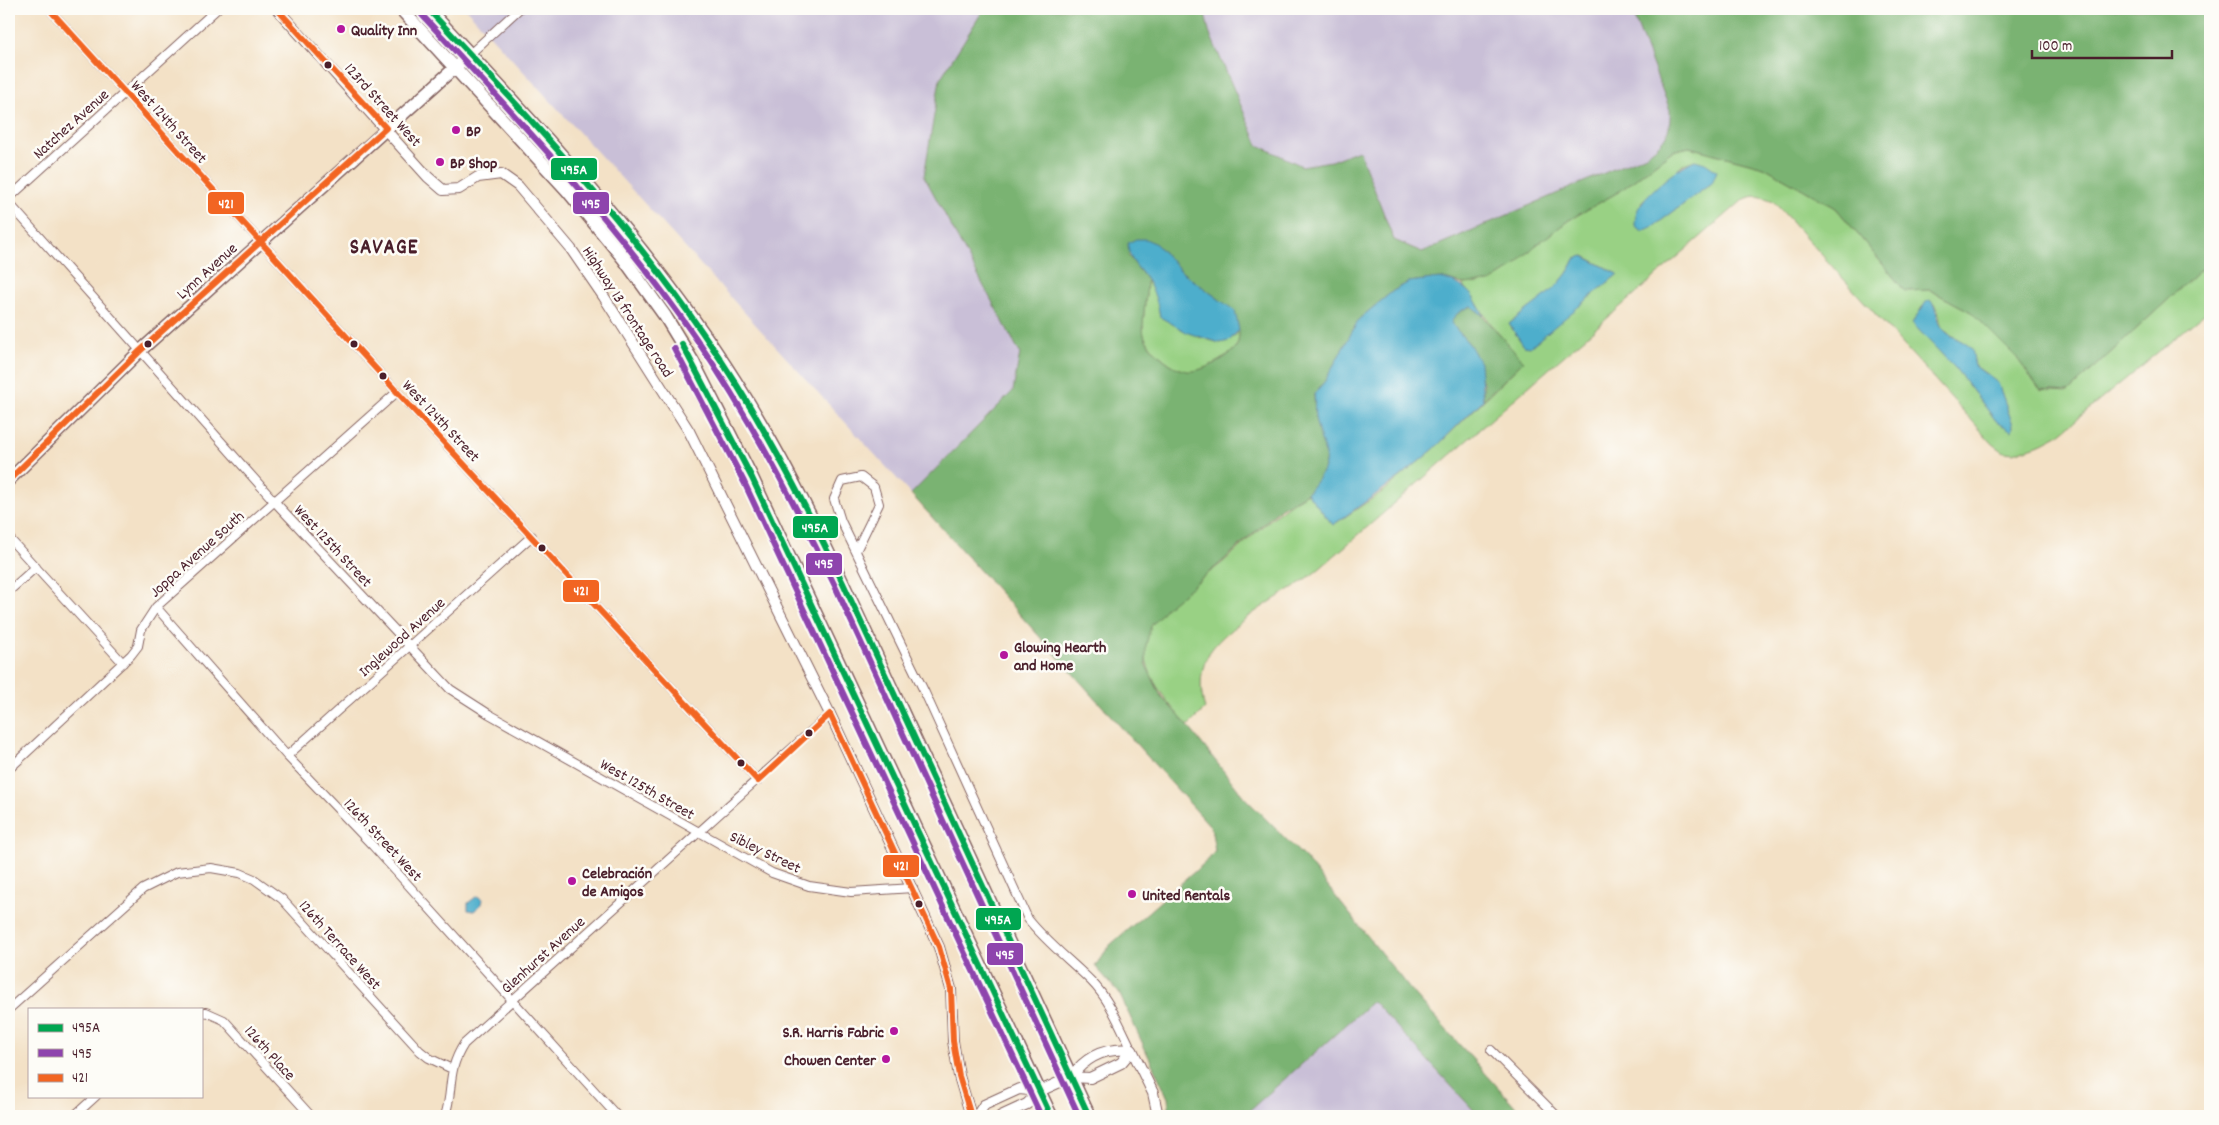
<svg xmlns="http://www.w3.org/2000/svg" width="2219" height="1125" font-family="Dekko,sans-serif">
  <rect width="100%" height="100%" fill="#fdfcf7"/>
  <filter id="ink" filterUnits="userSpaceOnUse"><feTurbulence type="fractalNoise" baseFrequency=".02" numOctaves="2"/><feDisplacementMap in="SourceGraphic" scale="10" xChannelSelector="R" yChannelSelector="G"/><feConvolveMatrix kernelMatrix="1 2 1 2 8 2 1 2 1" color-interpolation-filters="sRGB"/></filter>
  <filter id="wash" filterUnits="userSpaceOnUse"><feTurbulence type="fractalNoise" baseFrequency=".0096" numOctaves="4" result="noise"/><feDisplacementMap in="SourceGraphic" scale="20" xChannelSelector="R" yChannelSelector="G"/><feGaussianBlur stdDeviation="1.12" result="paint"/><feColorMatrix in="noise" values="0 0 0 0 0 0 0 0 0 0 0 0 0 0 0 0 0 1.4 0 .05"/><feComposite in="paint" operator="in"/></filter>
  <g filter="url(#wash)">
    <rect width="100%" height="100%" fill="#f3e1c6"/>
    <!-- industrial -->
    <path fill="#c9bfd7" d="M466,9H984L940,79L924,176L1020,353L1013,391L911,494Z
      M1204,9H1631L1670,110L1671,126L1663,142L1646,155L1422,252L1394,240L1359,150L1331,161L1301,166L1258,145L1208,32Z
      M1373,1001L1479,1116H1243Z"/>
    <!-- green -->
    <path fill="#99d184" stroke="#727858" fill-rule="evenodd" d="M1689,147L1764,167L1836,208L1905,291L1930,290L1971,312L2017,358L2040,390L2068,392L2210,261V309L2058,435L2043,443L2014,453L2004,452L1993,444L1773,201C1761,196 1754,194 1743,200L1341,550C1330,559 1320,569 1309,577C1283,595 1220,629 1207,657C1199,675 1200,691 1205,709L1188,726C1165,700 1132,664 1151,626C1160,608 1204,577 1222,563C1252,537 1272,514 1307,493L1333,525L1385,490L1435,448L1524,361L1508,347L1462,284L1490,282L1512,268L1535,246L1569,220L1620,191L1672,151ZM1695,160L1712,183L1654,226L1641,202L1684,164ZM1584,256L1618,274L1530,346H1524L1509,324C1533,304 1562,289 1575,259ZM1933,303L1938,311L1941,326L1945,331L1966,344L1973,355L1975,366L1988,375L2000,389L2013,425L1997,422L1955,368L1913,323L1922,307Z
      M1147,280L1157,299L1160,317L1199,337L1220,343L1235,336L1239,330C1239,334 1239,341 1237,345C1231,357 1203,370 1191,372C1176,373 1148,348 1144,335C1141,326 1147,293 1147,280Z"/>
    <!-- forest -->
    <path fill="#7ab372" stroke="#62694e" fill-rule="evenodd" d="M984,9H1204L1209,32L1258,145L1302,166L1331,161L1359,150L1394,240L1422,252L1646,155C1665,141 1671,134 1670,110L1631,9H2210V261L2068,392L2040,390L2017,358L1971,312L1930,290L1905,291L1836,208L1764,167L1689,147L1672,151L1620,191L1569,220L1535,246L1512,268L1490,282L1462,284L1440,278L1409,282L1393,291L1359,319L1325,381L1314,394L1315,417L1327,454L1324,468L1318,480L1307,493L1281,508L1224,560L1167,607L1151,626L1146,645V665L1161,696L1188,726L1244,797L1305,858L1413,993L1524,1116H1479L1373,1001L1243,1116H1170L1168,1098L1119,993L1095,966L1110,945L1209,859L1215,851L1211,827L911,494L1013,391L1020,353L924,176L940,79ZM1156,244L1182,272L1220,300L1239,330C1239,334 1239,341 1237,345C1231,357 1203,371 1191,371C1176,373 1148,349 1144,335C1141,326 1147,293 1147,280L1128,255Z
      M1472,306C1492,322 1505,344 1524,361L1483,400V383L1470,345L1451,323C1455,313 1462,310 1472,306Z"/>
    <!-- water -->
    <path fill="#4daecc" stroke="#4c667c" d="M1695,160L1705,163L1717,171L1712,183L1654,226L1643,231L1635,226C1635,218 1636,211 1641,204C1650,190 1680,166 1695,160Z
      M1136,239H1146L1156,244L1182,272L1235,311L1239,330L1229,341L1220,343L1188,333L1160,317C1158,303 1154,292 1147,280C1138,266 1128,261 1128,243Z
      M1583,256L1618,274L1530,347L1524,346L1509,324C1533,304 1562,289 1575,259Z
      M1440,278C1466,285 1472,292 1484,316L1471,306C1462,310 1455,313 1451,323L1470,345L1480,363L1483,400L1435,448L1400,477L1333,525L1307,493C1338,456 1322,457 1315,417C1314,410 1315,401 1314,394L1325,381L1359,319L1393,291L1409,282Z
      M1930,300C1939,310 1936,320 1943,329C1950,338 1966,340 1972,350C1974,355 1973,361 1975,366L1998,383L2013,425L2012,431L1997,422L1955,368L1912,323L1926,302Z
      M477,896L483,899L482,904L474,911L468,910V903Z"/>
  </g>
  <g filter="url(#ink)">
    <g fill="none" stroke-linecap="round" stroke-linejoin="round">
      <!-- minor casing -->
      <g stroke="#856361" stroke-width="10">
        <path id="minor" d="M49,9L397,392L758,781
          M470,54L519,9
          M9,198L217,9
          M9,203L274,501L450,689L489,714L772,873L809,886L851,892L913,888
          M9,538L123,663
          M856,551L879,504L874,487L861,477L842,481L834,499L841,521L925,693L1028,919C1047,943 1070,960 1091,981C1110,1000 1120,1026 1132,1050
          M9,591L36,567
          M156,607L287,756L373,846L617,1116
          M287,756L532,536
          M9,769L131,655L138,646L141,630L156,607L397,392
          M9,1009L143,889L177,872L211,868L240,873L254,879L282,899L420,1051L429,1058L452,1069
          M201,1013L206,1012L224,1020L311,1116
          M1491,1050L1557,1116
          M74,1116L96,1096
          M445,1116C454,1089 446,1072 464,1044L830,714"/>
      </g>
      <!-- tertiary casing -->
      <g stroke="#856361" stroke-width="12">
        <path id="tertiary" d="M277,9L428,177L443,190L459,189L478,177L501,174L518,186L571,249L604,297L689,431L830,714L939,947L951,989L953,1041L959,1076L971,1116
          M1132,1050L1153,1093L1158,1116
          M1071,1077C1086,1056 1106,1047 1132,1050
          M977,1116L984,1105L1019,1089L1040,1091
          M1001,1116L1027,1104L1040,1091L1071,1077L1090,1078L1121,1063L1132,1050"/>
      </g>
      <!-- secondary casing -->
      <g stroke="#856361" stroke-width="14">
        <path id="secondary" d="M9,480L140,351L470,54"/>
      </g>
      <!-- trunk casing -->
      <g stroke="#856361" stroke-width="15">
        <path id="trunk" d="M401,9L567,190L624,259L665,316L693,362L752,478L1051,1116
          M428,9C537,127 649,245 735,381C800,484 849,597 900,707C963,844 1026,980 1089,1116"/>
      </g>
      <!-- minor -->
      <use href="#minor" stroke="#fff" stroke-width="8"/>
      <!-- tertiary -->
      <use href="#tertiary" stroke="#fff" stroke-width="10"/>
      <!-- secondary -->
      <use href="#secondary" stroke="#fff" stroke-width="11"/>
      <!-- trunk -->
      <use href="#trunk" stroke="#fff" stroke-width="12"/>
      <!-- bus-1 casing -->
      <g stroke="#fdfcf7" stroke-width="10">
        <path id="bus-1" d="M428,9C524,112 622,215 702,332C757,411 801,496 843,583L1089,1116
          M682,344L752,478L1051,1116"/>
      </g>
      <!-- bus-2 casing -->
      <g stroke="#fdfcf7" stroke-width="10">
        <path id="bus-2" d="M422,15C517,118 615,221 695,337C749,416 793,500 835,586L1079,1116
          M674,348L744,482L1041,1116"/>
      </g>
      <!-- bus-3 casing -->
      <g stroke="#fdfcf7" stroke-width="10">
        <path id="bus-3" d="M49,9L397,392L758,781L830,714L939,947L951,989L953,1041L959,1076L971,1116
          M9,480L140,351L386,128L277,9"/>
      </g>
      <!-- bus-1 -->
      <use href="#bus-1" stroke="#00a651" stroke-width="6"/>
      <!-- bus-2 -->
      <use href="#bus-2" stroke="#8e44ad" stroke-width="6"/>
      <!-- bus-3 -->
      <use href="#bus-3" stroke="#f26522" stroke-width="6"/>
    </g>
  </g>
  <!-- markers -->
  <g fill="#b5179e" stroke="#fdfcf7" stroke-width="2">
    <circle cx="341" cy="29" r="5"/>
    <circle cx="456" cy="130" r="5"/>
    <circle cx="440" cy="162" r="5"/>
    <circle cx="1004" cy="655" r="5"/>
    <circle cx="572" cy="881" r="5"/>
    <circle cx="1132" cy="894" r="5"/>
    <circle cx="894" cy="1031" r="5"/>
    <circle cx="886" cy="1059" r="5"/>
  </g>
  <g fill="#4a1f2b" stroke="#fdfcf7" stroke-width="2">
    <circle cx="328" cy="65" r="4.5"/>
    <circle cx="148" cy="344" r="4.5"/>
    <circle cx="354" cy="344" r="4.5"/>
    <circle cx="383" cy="376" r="4.5"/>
    <circle cx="542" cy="548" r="4.5"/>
    <circle cx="809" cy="733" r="4.5"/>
    <circle cx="741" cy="763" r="4.5"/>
    <circle cx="919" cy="904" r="4.5"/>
  </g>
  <g text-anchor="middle" stroke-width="5" stroke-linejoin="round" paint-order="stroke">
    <!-- poi labels -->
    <g font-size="16" font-weight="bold" fill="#4a1f2b" stroke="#fdfcf7" text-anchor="start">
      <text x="351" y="35">Quality Inn</text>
      <text x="466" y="136">BP</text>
      <text x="450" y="168">BP Shop</text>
      <text x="1014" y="652">Glowing Hearth<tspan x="1014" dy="18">and Home</tspan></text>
      <text x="582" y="878">Celebración<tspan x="582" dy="18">de Amigos</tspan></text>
      <text x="1142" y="900">United Rentals</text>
      <text x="884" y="1037" text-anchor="end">S.R. Harris Fabric</text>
      <text x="876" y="1065" text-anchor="end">Chowen Center</text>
    </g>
    <!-- street labels -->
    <g font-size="16" fill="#4a1f2b" stroke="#fdfcf7">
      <text transform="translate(384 104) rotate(48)" y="6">123rd Street West</text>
      <text transform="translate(170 121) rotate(48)" y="6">West 124th Street</text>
      <text transform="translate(70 123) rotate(-42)" y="6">Natchez Avenue</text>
      <text transform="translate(206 270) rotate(-42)" y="6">Lynn Avenue</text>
      <text transform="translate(629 311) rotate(57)" y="6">Highway 13 frontage road</text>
      <text transform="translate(442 420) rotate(47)" y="6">West 124th Street</text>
      <text transform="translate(334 545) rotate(47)" y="6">West 125th Street</text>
      <text transform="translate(196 553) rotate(-42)" y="6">Joppa Avenue South</text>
      <text transform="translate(401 636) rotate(-42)" y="6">Inglewood Avenue</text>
      <text transform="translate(648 788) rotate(30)" y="6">West 125th Street</text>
      <text transform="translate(384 839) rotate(47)" y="6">126th Street West</text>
      <text transform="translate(766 851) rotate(26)" y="6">Sibley Street</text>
      <text transform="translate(341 944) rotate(48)" y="6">126th Terrace West</text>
      <text transform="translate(542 954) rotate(-42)" y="6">Glenhurst Avenue</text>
      <text transform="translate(271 1052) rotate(48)" y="6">126th Place</text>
    </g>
    <!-- district labels -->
    <g font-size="21" font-weight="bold" letter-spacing="1" fill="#4a1f2b" stroke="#fdfcf7">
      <text x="384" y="253">SAVAGE</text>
    </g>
  </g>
  <g stroke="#fdfcf7" stroke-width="2">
    <rect x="550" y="157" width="48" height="24" rx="5" fill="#00a651"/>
    <rect x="572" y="191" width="38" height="24" rx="5" fill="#8e44ad"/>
    <rect x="207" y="191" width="38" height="24" rx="5" fill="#f26522"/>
    <rect x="792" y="515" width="47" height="24" rx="5" fill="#00a651"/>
    <rect x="805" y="552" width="38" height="24" rx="5" fill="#8e44ad"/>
    <rect x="562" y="579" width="38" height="24" rx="5" fill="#f26522"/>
    <rect x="882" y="854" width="38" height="24" rx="5" fill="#f26522"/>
    <rect x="975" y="907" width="47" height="24" rx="5" fill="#00a651"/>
    <rect x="986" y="942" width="38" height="24" rx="5" fill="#8e44ad"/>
  </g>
  <g font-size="14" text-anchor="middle" font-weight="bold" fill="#fff">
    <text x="574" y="174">495A</text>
    <text x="591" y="208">495</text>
    <text x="226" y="208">421</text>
    <text x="815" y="532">495A</text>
    <text x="824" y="568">495</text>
    <text x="581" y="595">421</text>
    <text x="901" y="870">421</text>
    <text x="998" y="924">495A</text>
    <text x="1005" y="959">495</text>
  </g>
  <!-- margin -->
  <rect width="2219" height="1125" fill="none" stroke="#fdfcf7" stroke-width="30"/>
  <!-- legend -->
  <rect x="28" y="1008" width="175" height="90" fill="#fdfcf7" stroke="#b5a4a5"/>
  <rect x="38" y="1024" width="25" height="8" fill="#00a651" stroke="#b5a4a5"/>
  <text x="72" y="1032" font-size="15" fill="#4a1f2b">495A</text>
  <rect x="38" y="1049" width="25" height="8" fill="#8e44ad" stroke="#b5a4a5"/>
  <text x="72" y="1058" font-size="15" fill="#4a1f2b">495</text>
  <rect x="38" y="1074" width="25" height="8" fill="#f26522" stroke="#b5a4a5"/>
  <text x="72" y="1082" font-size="15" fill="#4a1f2b">421</text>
  <!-- scale -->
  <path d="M2032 50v8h140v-8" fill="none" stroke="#4a1f2b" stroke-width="2.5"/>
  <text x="2039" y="50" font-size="15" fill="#4a1f2b" stroke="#fdfcf7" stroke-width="4" paint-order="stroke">100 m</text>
</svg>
